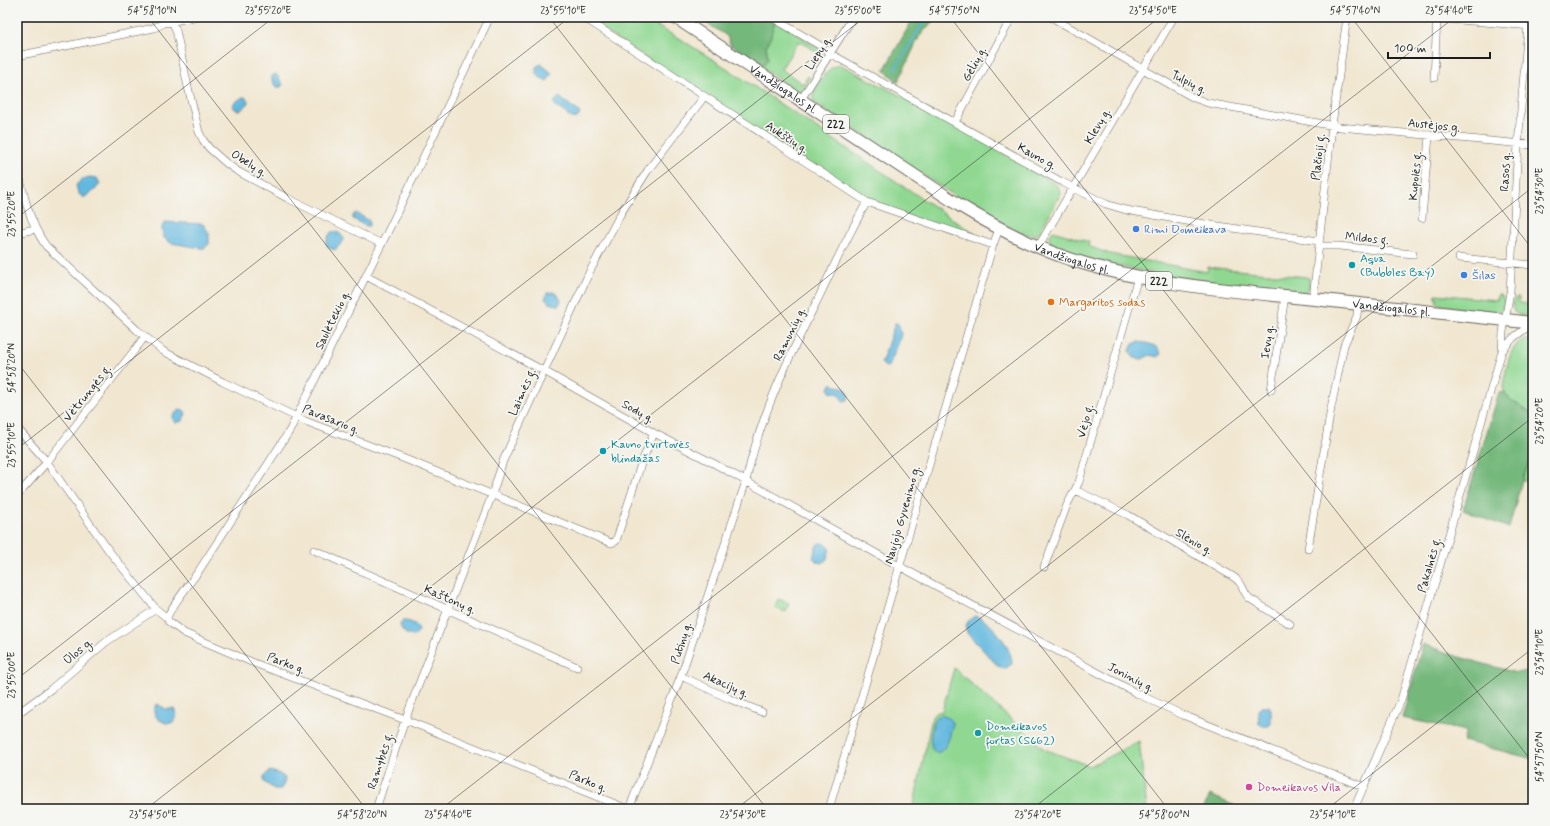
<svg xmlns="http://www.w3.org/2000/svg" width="1550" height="826" font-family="Mynerve,sans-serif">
  <rect width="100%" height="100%" fill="#f6f6f2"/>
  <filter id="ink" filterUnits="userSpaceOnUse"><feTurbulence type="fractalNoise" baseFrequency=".025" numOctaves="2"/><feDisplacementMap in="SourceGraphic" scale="8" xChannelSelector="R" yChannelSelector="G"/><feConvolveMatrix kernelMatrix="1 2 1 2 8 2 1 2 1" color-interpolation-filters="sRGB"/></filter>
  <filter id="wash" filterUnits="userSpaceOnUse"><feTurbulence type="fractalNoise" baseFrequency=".012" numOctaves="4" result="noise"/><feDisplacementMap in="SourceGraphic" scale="16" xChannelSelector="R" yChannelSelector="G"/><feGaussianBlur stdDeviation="0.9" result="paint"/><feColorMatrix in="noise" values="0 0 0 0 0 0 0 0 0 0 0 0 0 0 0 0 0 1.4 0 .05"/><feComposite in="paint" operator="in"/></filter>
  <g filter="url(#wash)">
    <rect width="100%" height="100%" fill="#f1e7d1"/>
    <!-- green -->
    <path fill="#90d892" stroke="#567a57" d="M583,17H641L680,39L725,67L975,234L953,232L867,202Z
      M776,20L825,52L819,53L799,41L781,69L803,84L808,76L810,77L807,83L801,92H799L758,66L768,59L766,46C772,39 771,29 776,20Z
      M838,65L843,66L936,114L1057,185L1061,192L1060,195L1039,234L1032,235L1024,234L981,213L814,103L812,96C817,85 826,68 838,65Z
      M1053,231L1089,242L1088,246L1110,254L1207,272L1208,267L1306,277L1309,278L1310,287L1305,293C1238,285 1170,279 1105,263C1087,259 1065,255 1050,244C1049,239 1049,235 1053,231Z
      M1436,294L1497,300L1498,295H1500L1504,299C1504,305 1504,310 1498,312L1469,310L1438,304L1436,302L1438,299H1435Z
      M1516,298H1519V303L1533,304V317L1519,315L1514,312L1512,304Z
      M1524,339L1529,340L1533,343V415C1522,407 1506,401 1503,387C1506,371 1508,347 1524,339Z
      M1533,453V484L1522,480Z
      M778,599L789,603L786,612L775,608Z
      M954,668L1044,749L1090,766L1139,741L1147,809H913L932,717L935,713L942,711Z"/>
    <!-- forest -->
    <path fill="#74b87c" stroke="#486a4c" d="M697,17H771L776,20C771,29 772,39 766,46L768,59L763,65L758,66L737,50L730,44L727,36Z
      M914,17H936L919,37L898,82L884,70Z
      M1504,392L1510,399L1533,415V453L1522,480L1509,528L1463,510L1499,393Z
      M1423,644L1459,657L1517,673L1533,669V759L1463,741L1466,731L1402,718Z
      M1210,795L1242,809H1203Z"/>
    <!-- water -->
    <path fill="#62b8df" stroke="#3f6a7e" d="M541,64L552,73L547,81C540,79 535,74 536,67Z
      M276,74L283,84L281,87H276L272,81V76Z
      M243,97H245L248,101V104L241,110H236L233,107L234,103Z
      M559,97L579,112L580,115C575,122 569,117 564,112C559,108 554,108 555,101Z
      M90,177L97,178L100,184L94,191L83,198L78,193L76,185L82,179Z
      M356,213L370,221L369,226H366L353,219V215Z
      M164,222L203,224L209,233V244L205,248H201L171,243L163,237L162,227Z
      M331,232C337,231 342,234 344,239L343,242L335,250L329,248L326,243L328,237Z
      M553,292L558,295L561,301L559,305L551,304L545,299L547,293Z
      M895,323H897L899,325L901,334L899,342L889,366L885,367L881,363L882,361Z
      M1138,342C1147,343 1158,344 1161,354L1157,357L1150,355L1140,360L1133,357L1130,350L1133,344Z
      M832,383L835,386C844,386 850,390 848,400L843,401L838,393L830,392L829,388Z
      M180,410H184L186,414L182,421L176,423L173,420V415Z
      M820,543L825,544L830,548L827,559L822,563L817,562L813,558L817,545Z
      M975,616C990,619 1013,648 1012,664L1004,669L998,666L967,633C964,625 968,620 975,616Z
      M402,621C410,621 417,623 419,631L414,636C407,636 401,631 400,624Z
      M157,704L166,709H174L177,715L174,722C164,727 147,714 157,704Z
      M1261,706H1269L1271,709V724C1268,727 1263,727 1259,724L1258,710Z
      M941,715L949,718L953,722V724C949,735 949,749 937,753C926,748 932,727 935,718Z
      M270,771L280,774L285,778L284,784L281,789H274L264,782V776Z"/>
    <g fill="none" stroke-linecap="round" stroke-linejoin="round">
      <!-- stream -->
      <path stroke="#62b8df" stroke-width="2" d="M895,69L927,17"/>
    </g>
  </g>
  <g filter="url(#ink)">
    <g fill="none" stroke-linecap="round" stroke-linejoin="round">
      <!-- street casing -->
      <g stroke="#67635b" stroke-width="8">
        <path id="street" d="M170,17L176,30L188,87L199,132L203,140L209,148L226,163L237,171L287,198L382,244
          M583,17L867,202L993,245
          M771,17L826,49L831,54L1062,182L1106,204L1126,210L1192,222L1319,241
          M1051,17L1194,98L1208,103L1340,127L1533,145
          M1424,17L1532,26
          M17,56L154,28L164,23L194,17
          M1434,78L1437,18
          M800,101L853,17
          M955,122L1012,17
          M17,165C23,193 29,222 46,246L137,330L163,351L223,382L305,421L405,459L611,543L616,541L641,464L654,433
          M1422,218L1429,136
          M17,233L35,229
          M1319,246H1339L1413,254
          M1038,247L1174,17
          M1459,258L1533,265
          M366,276L544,371L654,433L713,463L899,566L1138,694L1183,715L1364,787
          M1313,299L1332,125L1347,17
          M1502,351L1513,338L1533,323
          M1271,390L1285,296
          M17,428L47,462L109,551L156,609L167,618L169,622L184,633L254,663L413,723L628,809
          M1075,490L1128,515L1232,576C1245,584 1241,590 1249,598L1290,624
          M17,496L47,462L144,338
          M1308,549L1331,408L1344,345L1357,316L1358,304
          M314,550L577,667
          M1044,567L1067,505L1079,482L1138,277
          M167,618C168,611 194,578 200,569L290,430L391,225L490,17
          M681,676L730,699L762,712
          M17,714L51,689L106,642L156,609
          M376,809L405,720L492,495L503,461L513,439L589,273L621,213L648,170L704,97
          M629,809L681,676L746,481C760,416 789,357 819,297C834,265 849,233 867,202
          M829,809L993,245L999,229
          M1354,809L1401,700L1502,351L1503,332L1510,292L1518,144L1528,26"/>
      </g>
      <!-- primary casing -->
      <g stroke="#67635b" stroke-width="14">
        <g id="primary">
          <path id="s1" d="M675,17L959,205C995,227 1032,247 1073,260C1153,286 1239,291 1323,300C1393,308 1463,316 1533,323"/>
        </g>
      </g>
      <!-- street -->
      <use href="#street" stroke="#fff" stroke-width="7"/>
      <!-- primary -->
      <use href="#primary" stroke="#fff" stroke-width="12"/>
    </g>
  </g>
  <!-- ticks -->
  <path fill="none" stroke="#1c1c1c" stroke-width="1" stroke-opacity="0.45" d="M148,17L767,809M549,17L1168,809M950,17L1533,763M1351,17L1533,250M17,218L274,17M17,362L366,809M17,449L570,17M17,679L865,17M146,809L1160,17M441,809L1455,17M736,809L1533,187M1032,809L1533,417M1327,809L1533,648"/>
  <!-- markers -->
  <g fill="#3f7fe0" stroke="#f6f6f2" stroke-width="1.5">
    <circle cx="1136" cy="229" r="4"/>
    <circle cx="1464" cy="275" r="4"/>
  </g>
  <g fill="#0f9aa8" stroke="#f6f6f2" stroke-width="1.5">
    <circle cx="1352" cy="265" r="4"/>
    <circle cx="603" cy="451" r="4"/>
    <circle cx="978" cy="733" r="4"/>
  </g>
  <circle fill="#e8710a" stroke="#f6f6f2" stroke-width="1.5" cx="1051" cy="302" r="4"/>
  <circle fill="#d1479c" stroke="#f6f6f2" stroke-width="1.5" cx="1249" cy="787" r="4"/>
  <g text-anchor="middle" stroke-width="3.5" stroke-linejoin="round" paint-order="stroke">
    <!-- shield labels -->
    <g fill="#f6f6f2" stroke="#5d5d5c" stroke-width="1">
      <rect x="823" y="115" width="26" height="18" rx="3"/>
      <rect x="1146" y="272" width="26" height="18" rx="3"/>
    </g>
    <g font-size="11" font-weight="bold" fill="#1c1c1c">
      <text x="836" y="128">222</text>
      <text x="1159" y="285">222</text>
    </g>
    <!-- street labels -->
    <g font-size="12" fill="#1c1c1c" stroke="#f6f6f2">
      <text transform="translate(818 53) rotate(-57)" y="4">Liepų g.</text>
      <text transform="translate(974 64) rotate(-61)" y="4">Gėlių g.</text>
      <text transform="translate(1189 82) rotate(26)" y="4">Tulpių g.</text>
      <text dy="4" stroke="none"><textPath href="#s1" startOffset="130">Vandžiogalos pl.</textPath></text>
      <text transform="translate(1434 125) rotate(6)" y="4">Austėjos g.</text>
      <text transform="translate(1097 126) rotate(-59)" y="4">Klevų g.</text>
      <text transform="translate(787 137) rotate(33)" y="4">Aukščių g.</text>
      <text transform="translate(1037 156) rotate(29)" y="4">Kauno g.</text>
      <text transform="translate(1318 157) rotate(-83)" y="4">Plačioji g.</text>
      <text transform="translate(249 163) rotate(32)" y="4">Obelų g.</text>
      <text transform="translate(1505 172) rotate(-87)" y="4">Rasos g.</text>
      <text transform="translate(1415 176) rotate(-85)" y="4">Kupolės g.</text>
      <text transform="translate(1367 238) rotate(6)" y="4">Mildos g.</text>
      <text dy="4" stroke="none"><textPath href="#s1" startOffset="466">Vandžiogalos pl.</textPath></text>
      <text dy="4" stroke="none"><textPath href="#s1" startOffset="790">Vandžiogalos pl.</textPath></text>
      <text transform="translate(332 320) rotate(-64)" y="4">Saulėtekio g.</text>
      <text transform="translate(789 334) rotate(-64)" y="4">Ramunių g.</text>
      <text transform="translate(1267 342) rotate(-82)" y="4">Ievų g.</text>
      <text transform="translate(522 392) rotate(-66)" y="4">Laimės g.</text>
      <text transform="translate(87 393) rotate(-51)" y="4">Vėtrungės g.</text>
      <text transform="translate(638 411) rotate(29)" y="4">Sodų g.</text>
      <text transform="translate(331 419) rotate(22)" y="4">Pavasario g.</text>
      <text transform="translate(1085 421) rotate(-75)" y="4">Vėjo g.</text>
      <text transform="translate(902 515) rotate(-74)" y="4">Naujojo Gyvenimo g.</text>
      <text transform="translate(1194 541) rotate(30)" y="4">Slėnio g.</text>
      <text transform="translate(1429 565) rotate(-74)" y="4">Pakalnės g.</text>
      <text transform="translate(450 599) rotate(24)" y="4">Kaštonų g.</text>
      <text transform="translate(681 643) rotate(-72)" y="4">Putinų g.</text>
      <text transform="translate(78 651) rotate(-40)" y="4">Ūlos g.</text>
      <text transform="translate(286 663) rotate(21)" y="4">Parko g.</text>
      <text transform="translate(1131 677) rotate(27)" y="4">Joninių g.</text>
      <text transform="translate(726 684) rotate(24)" y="4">Akacijų g.</text>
      <text transform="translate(380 761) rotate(-72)" y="4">Ramybės g.</text>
      <text transform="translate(588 781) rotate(22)" y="4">Parko g.</text>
    </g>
    <!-- shop labels -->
    <g font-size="12" fill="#366cbe" stroke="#f6f6f2" text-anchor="start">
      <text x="1144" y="233">Rimi Domeikava</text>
      <text x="1472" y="279">Šilas</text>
    </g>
    <!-- culture labels -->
    <g font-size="12" fill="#0d838f" stroke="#f6f6f2" text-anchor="start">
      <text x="1360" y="262">Aqua<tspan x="1360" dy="14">(Bubbles Bay)</tspan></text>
      <text x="611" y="448">Kauno tvirtovės<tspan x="611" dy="14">blindažas</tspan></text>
      <text x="986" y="730">Domeikavos<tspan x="986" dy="14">fortas (S662)</tspan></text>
    </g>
    <!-- food labels -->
    <g font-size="12" fill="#c56008" stroke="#f6f6f2" text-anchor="start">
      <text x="1059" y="306">Margaritos sodas</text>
    </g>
    <!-- hotel labels -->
    <g font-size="12" fill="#b23c85" stroke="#f6f6f2" text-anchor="start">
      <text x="1257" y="791">Domeikavos Vila</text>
    </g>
  </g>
  <!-- margin -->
  <rect width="1550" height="826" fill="none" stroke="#f6f6f2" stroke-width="44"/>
  <!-- scale -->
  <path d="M1388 52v6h102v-6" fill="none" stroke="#1c1c1c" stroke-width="2"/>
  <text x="1394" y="52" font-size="12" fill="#1c1c1c" stroke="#f6f6f2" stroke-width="3" paint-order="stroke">100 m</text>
  <rect x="22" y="22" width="1506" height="782" fill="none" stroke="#1c1c1c" stroke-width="1.5"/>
  <g font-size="10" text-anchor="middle" fill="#1c1c1c">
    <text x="152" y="14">54°58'10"N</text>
    <text x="268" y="14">23°55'20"E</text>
    <text x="563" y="14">23°55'10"E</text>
    <text x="858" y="14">23°55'00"E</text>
    <text x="954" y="14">54°57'50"N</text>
    <text x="1153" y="14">23°54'50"E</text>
    <text x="1355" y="14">54°57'40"N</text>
    <text x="1449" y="14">23°54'40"E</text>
    <text transform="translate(1539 191) rotate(-90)" y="4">23°54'30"E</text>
    <text transform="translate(11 214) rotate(-90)" y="4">23°55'20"E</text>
    <text transform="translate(11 368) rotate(-90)" y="4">54°58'20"N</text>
    <text transform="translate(1539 421) rotate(-90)" y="4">23°54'20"E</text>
    <text transform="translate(11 445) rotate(-90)" y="4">23°55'10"E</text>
    <text transform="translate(1539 652) rotate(-90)" y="4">23°54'10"E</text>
    <text transform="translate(11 675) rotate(-90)" y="4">23°55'00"E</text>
    <text transform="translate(1539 757) rotate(-90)" y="4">54°57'50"N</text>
    <text x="153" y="818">23°54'50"E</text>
    <text x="362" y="818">54°58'20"N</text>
    <text x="448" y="818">23°54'40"E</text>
    <text x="743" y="818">23°54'30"E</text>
    <text x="1038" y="818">23°54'20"E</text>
    <text x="1164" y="818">54°58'00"N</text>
    <text x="1333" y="818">23°54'10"E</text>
  </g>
</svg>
